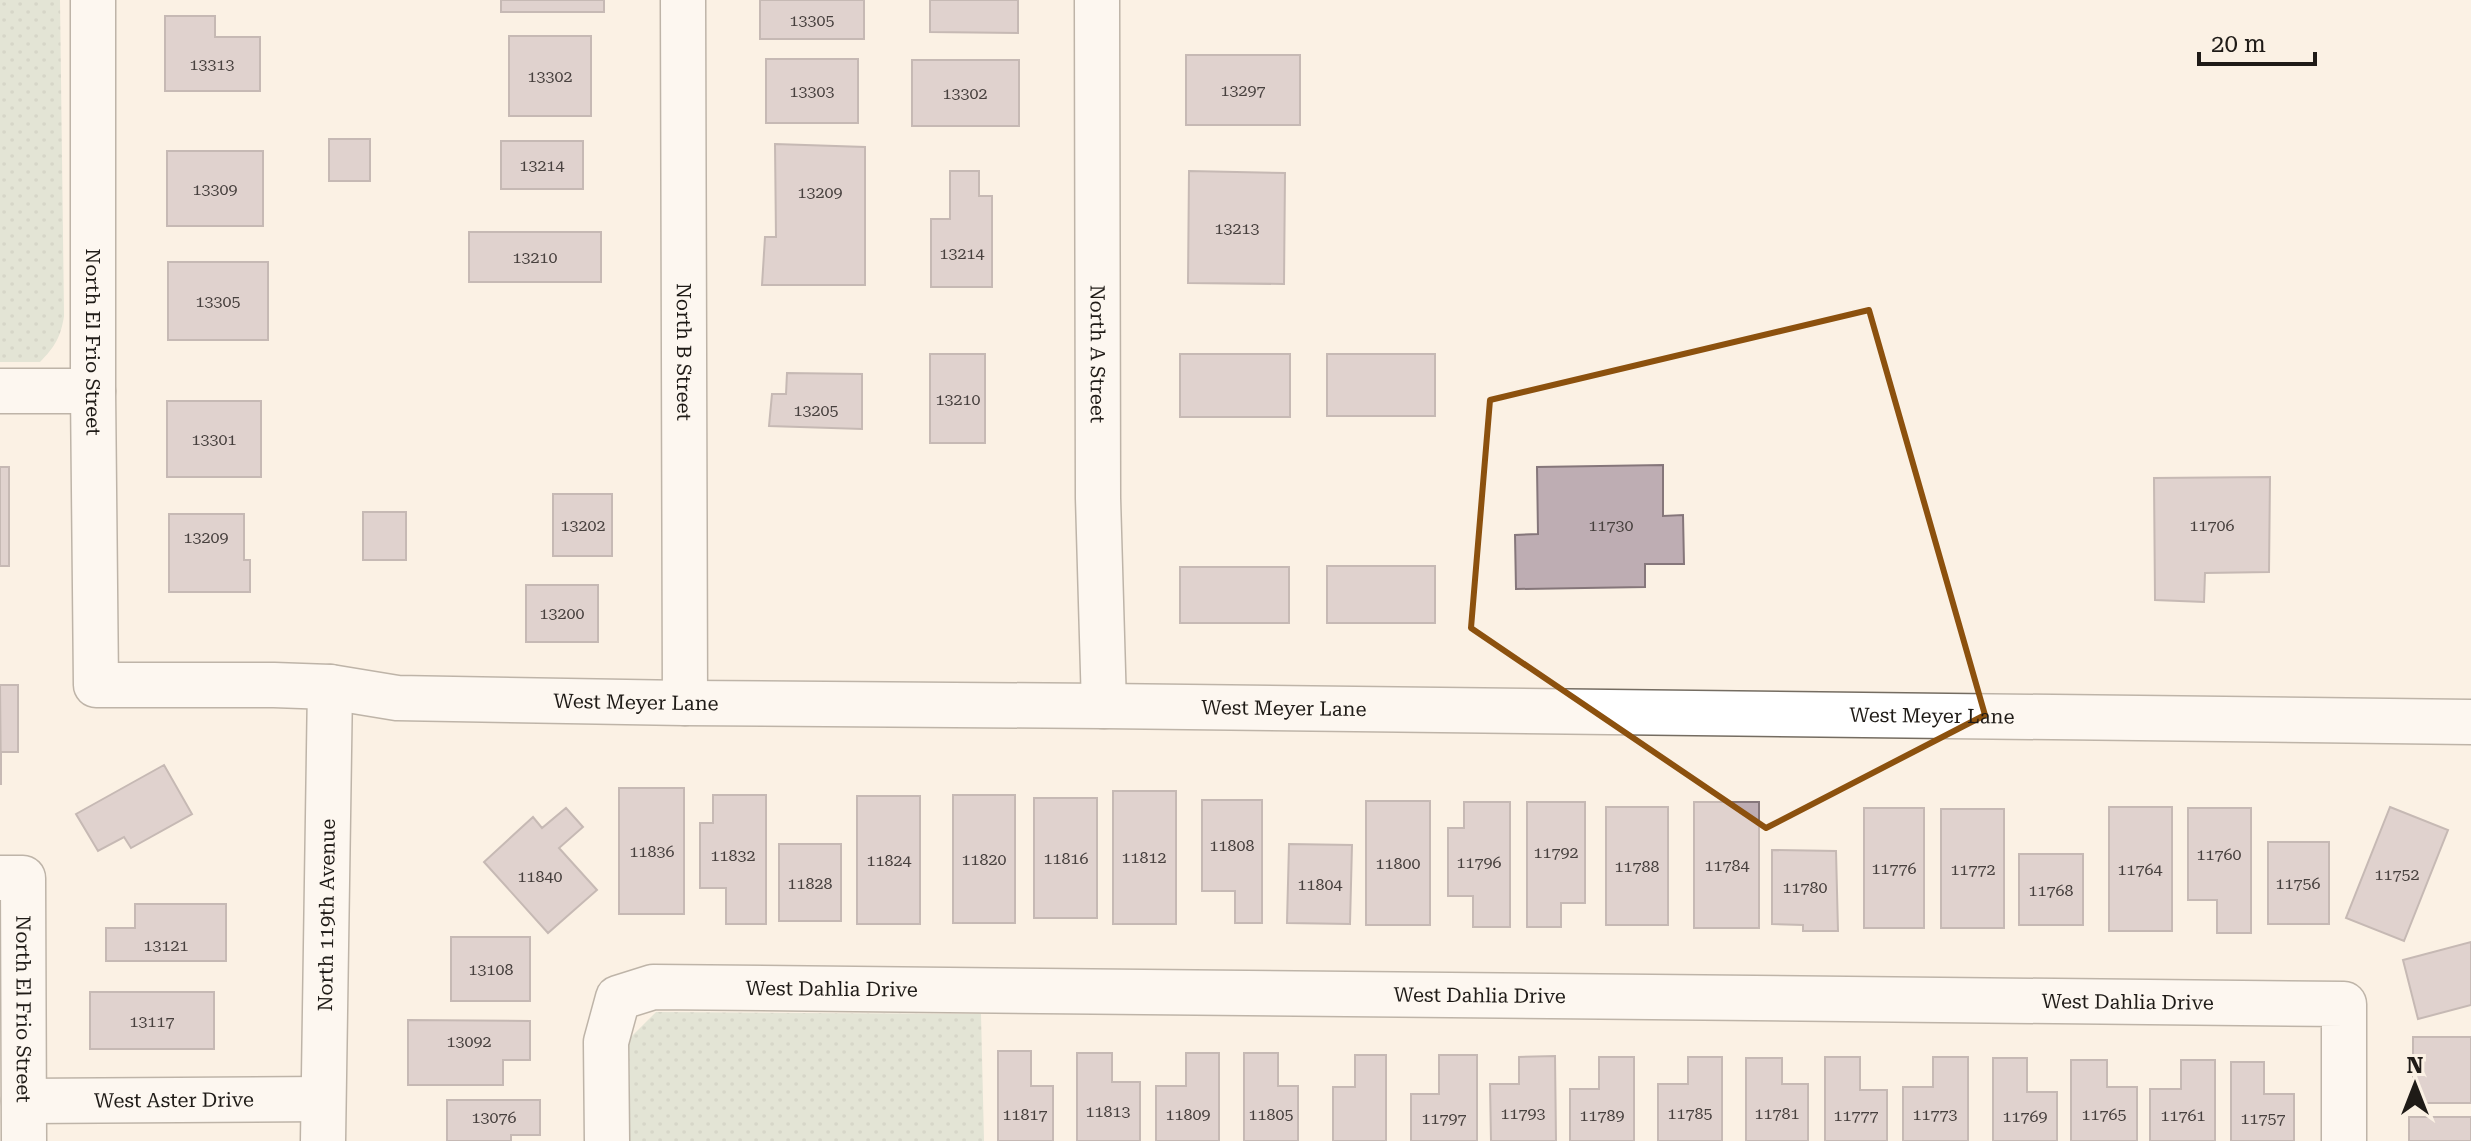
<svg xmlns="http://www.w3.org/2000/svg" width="2471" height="1141" font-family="'Roboto Serif',serif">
  <defs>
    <pattern id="grass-dots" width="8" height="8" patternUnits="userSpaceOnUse" patternTransform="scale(2)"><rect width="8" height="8" fill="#c5d4c3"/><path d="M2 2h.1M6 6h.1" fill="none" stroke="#a9b5a7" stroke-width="1.8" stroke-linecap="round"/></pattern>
  </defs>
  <rect width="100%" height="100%" fill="#fbf1e4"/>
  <!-- grass -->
  <path fill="url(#grass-dots)" d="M0,0H60L64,316C61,336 55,347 40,362H0Z
    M656,1012L981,1014L984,1141H630L629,1039Z"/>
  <!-- building -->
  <path fill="#beadb3" stroke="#85767a" stroke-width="2" d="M501,0H604V12H501Z
    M760,0H864V39H760Z
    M930,0H1018V33L930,32Z
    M165,16H215V37H260V91H165Z
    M509,36H591V116H509Z
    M1186,55H1300V125H1186Z
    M766,59H858V123H766Z
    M912,60H1019V126H912Z
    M329,139H370V181H329Z
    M501,141H583V189H501Z
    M775,144L865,147V285H762L765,237H776Z
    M167,151H263V226H167Z
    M950,171H979V196H992V287H931V219H950Z
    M1189,171L1285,173L1284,284L1188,283Z
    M469,232H601V282H469Z
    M168,262H268V340H168Z
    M930,354H985V443H930Z
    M1180,354H1290V417H1180Z
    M1327,354H1435V416H1327Z
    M787,373L862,374V429L769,426L772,394H786Z
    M167,401H261V477H167Z
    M1663,465V516L1683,515L1684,564H1645V587L1516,589L1515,535L1538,534L1537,467Z
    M0,467H9V566H0Z
    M2270,477L2269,572L2205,573L2204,602L2155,600L2154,478Z
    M553,494H612V556H553Z
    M363,512H406V560H363Z
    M169,514H244V560H250V592H169Z
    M1327,566H1435V623H1327Z
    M1180,567H1289V623H1180Z
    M526,585H598V642H526Z
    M0,685H18V752H1V785Z
    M164,765L192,814L131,848L124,837L98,851L76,814Z
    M619,788H684V914H619Z
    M1113,791H1176V924H1113Z
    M713,795H766V924H726V888H700V823H713Z
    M953,795H1015V923H953Z
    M857,796H920V924H857Z
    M1034,798H1097V918H1034Z
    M1202,800H1262V923H1235V891H1202Z
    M1366,801H1430V925H1366Z
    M1464,802H1510V927H1473V896H1448V828H1464Z
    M1527,802H1585V903H1561V927H1527Z
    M1694,802H1759V928H1694Z
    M1606,807H1668V925H1606Z
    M2109,807H2172V931H2109Z
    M2390,807L2448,830L2404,941L2346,918Z
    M566,808L583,827L559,848L597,890L548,933L484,862L533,817L542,828Z
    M1864,808H1924V928H1864Z
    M2188,808H2251V933H2217V900H2188Z
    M1941,809H2004V928H1941Z
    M2268,842H2329V924H2268Z
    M779,844H841V921H779Z
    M1289,844L1352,845L1350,924L1287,923Z
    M1772,850L1836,851L1838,931H1803V925L1772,924Z
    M2019,854H2083V925H2019Z
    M135,904H226V961H106V928H135Z
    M451,937H530V1001H451Z
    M2471,942V1005L2418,1019L2403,960Z
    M90,992H214V1049H90Z
    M408,1020L530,1021V1060H503V1085H408Z
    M2413,1037H2471V1103H2413Z
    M998,1051H1031V1086H1053V1141H998Z
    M1077,1053H1112V1082H1140V1141H1077Z
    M1186,1053H1219V1141H1156V1086H1186Z
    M1244,1053H1278V1086H1298V1141H1244Z
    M1355,1055H1386V1141H1333V1087H1355Z
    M1439,1055H1477V1141H1411V1094H1439Z
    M1555,1056L1556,1141H1491L1490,1084H1519V1057Z
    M1599,1057H1634V1141H1570V1089H1599Z
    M1688,1057H1722V1141H1658V1084H1688Z
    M1825,1057H1860V1090H1887V1141H1825Z
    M1933,1057H1968V1141H1903V1087H1933Z
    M1746,1058H1782V1084H1808V1141H1746Z
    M1993,1058H2027V1092H2057V1141H1993Z
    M2071,1060H2107V1087H2137V1141H2071Z
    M2181,1060H2215V1141H2150V1089H2181Z
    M2231,1062H2264V1094H2294V1141H2231Z
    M447,1100H540V1135H511V1141H447Z
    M2409,1117H2471V1141H2409Z"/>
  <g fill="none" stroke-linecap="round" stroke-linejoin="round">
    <!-- minor casing -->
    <g stroke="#746c61" stroke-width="47">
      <g id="minor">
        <path id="s1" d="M93,0V391L96,685H274L330,687L397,698L685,703L1104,706L2471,722"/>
        <path id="s2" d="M683,0L685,703"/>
        <path id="s3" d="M1097,0L1098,498L1104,706"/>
        <path d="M0,391H93"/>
        <path id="s4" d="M0,878H23L24,1141"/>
        <path id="s5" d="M24,1101L323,1099"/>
        <path id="s6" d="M323,1141L330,687"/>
        <path id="s7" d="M607,1141L606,1042L618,998L653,987L2344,1004V1141"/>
      </g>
    </g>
    <!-- minor -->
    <use href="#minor" stroke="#fff" stroke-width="44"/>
  </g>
  <!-- marked area -->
  <path d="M0 0H2471V1141H0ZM1869,310L1985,715L1766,828L1471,628L1490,400Z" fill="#fbf1e4" fill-opacity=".55" fill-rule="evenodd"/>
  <path fill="none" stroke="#8c510e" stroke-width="6" stroke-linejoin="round" d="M1869,310L1985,715L1766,828L1471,628L1490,400Z"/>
  <g text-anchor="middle" stroke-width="6" stroke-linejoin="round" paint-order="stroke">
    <!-- number labels -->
    <g font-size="16" fill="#47403e">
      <text x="812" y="26">13305</text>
      <text x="212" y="70">13313</text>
      <text x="550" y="82">13302</text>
      <text x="1243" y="96">13297</text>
      <text x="812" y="97">13303</text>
      <text x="965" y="99">13302</text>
      <text x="542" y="171">13214</text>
      <text x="215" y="195">13309</text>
      <text x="820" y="198">13209</text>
      <text x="1237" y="234">13213</text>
      <text x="962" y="259">13214</text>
      <text x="535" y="263">13210</text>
      <text x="218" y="307">13305</text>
      <text x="958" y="405">13210</text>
      <text x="816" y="416">13205</text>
      <text x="214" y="445">13301</text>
      <text x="583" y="531">13202</text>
      <text x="1611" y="531">11730</text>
      <text x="2212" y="531">11706</text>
      <text x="206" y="543">13209</text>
      <text x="562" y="619">13200</text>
      <text x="1232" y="851">11808</text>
      <text x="652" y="857">11836</text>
      <text x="1556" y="858">11792</text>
      <text x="2219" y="860">11760</text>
      <text x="733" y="861">11832</text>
      <text x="1144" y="863">11812</text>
      <text x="1066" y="864">11816</text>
      <text x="984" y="865">11820</text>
      <text x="889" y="866">11824</text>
      <text x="1479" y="868">11796</text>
      <text x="1398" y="869">11800</text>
      <text x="1727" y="871">11784</text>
      <text x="1637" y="872">11788</text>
      <text x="1894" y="874">11776</text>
      <text x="1973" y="875">11772</text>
      <text x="2140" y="875">11764</text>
      <text x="2397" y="880">11752</text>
      <text x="540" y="882">11840</text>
      <text x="810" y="889">11828</text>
      <text x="2298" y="889">11756</text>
      <text x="1320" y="890">11804</text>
      <text x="1805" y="893">11780</text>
      <text x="2051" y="896">11768</text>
      <text x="166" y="951">13121</text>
      <text x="491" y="975">13108</text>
      <text x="152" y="1027">13117</text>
      <text x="469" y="1047">13092</text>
      <text x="1108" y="1117">11813</text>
      <text x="1523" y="1119">11793</text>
      <text x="1690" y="1119">11785</text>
      <text x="1777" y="1119">11781</text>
      <text x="1025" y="1120">11817</text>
      <text x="1188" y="1120">11809</text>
      <text x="1271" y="1120">11805</text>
      <text x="1935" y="1120">11773</text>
      <text x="2104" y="1120">11765</text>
      <text x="1602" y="1121">11789</text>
      <text x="1856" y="1121">11777</text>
      <text x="2183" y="1121">11761</text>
      <text x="2025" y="1122">11769</text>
      <text x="494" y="1123">13076</text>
      <text x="1444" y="1124">11797</text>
      <text x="2263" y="1124">11757</text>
    </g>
    <!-- street labels -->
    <g font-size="20" fill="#1f1b17" stroke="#fbf1e4">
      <text dy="7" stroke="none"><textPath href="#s1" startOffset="342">North El Frio Street</textPath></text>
      <text dy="7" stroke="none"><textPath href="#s2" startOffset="352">North B Street</textPath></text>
      <text dy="7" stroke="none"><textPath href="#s3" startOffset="354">North A Street</textPath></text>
      <text dy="7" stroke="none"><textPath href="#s1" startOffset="1226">West Meyer Lane</textPath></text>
      <text dy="7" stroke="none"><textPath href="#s1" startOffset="1874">West Meyer Lane</textPath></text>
      <text dy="7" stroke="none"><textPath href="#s1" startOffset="2522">West Meyer Lane</textPath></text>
      <text dy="7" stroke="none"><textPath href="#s6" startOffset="226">North 119th Avenue</textPath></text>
      <text dy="7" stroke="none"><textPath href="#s7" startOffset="360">West Dahlia Drive</textPath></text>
      <text dy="7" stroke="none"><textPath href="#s7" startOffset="1008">West Dahlia Drive</textPath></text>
      <text dy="7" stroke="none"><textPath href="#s7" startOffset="1656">West Dahlia Drive</textPath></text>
      <text dy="7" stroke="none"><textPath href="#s4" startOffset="154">North El Frio Street</textPath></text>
      <text dy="7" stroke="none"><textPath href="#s5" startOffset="150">West Aster Drive</textPath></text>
    </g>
  </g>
  <!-- north arrow -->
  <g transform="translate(2415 1085)" stroke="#fbf1e4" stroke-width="6" paint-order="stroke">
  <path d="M0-6L14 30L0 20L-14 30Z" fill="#1f1b17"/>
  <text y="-12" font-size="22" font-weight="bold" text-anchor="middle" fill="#1f1b17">N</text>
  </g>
  <!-- scale -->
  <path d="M2199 52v12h116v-12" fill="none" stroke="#1f1b17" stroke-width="4"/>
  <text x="2211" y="52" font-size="24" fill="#1f1b17" stroke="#fbf1e4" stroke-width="6" paint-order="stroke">20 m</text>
</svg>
